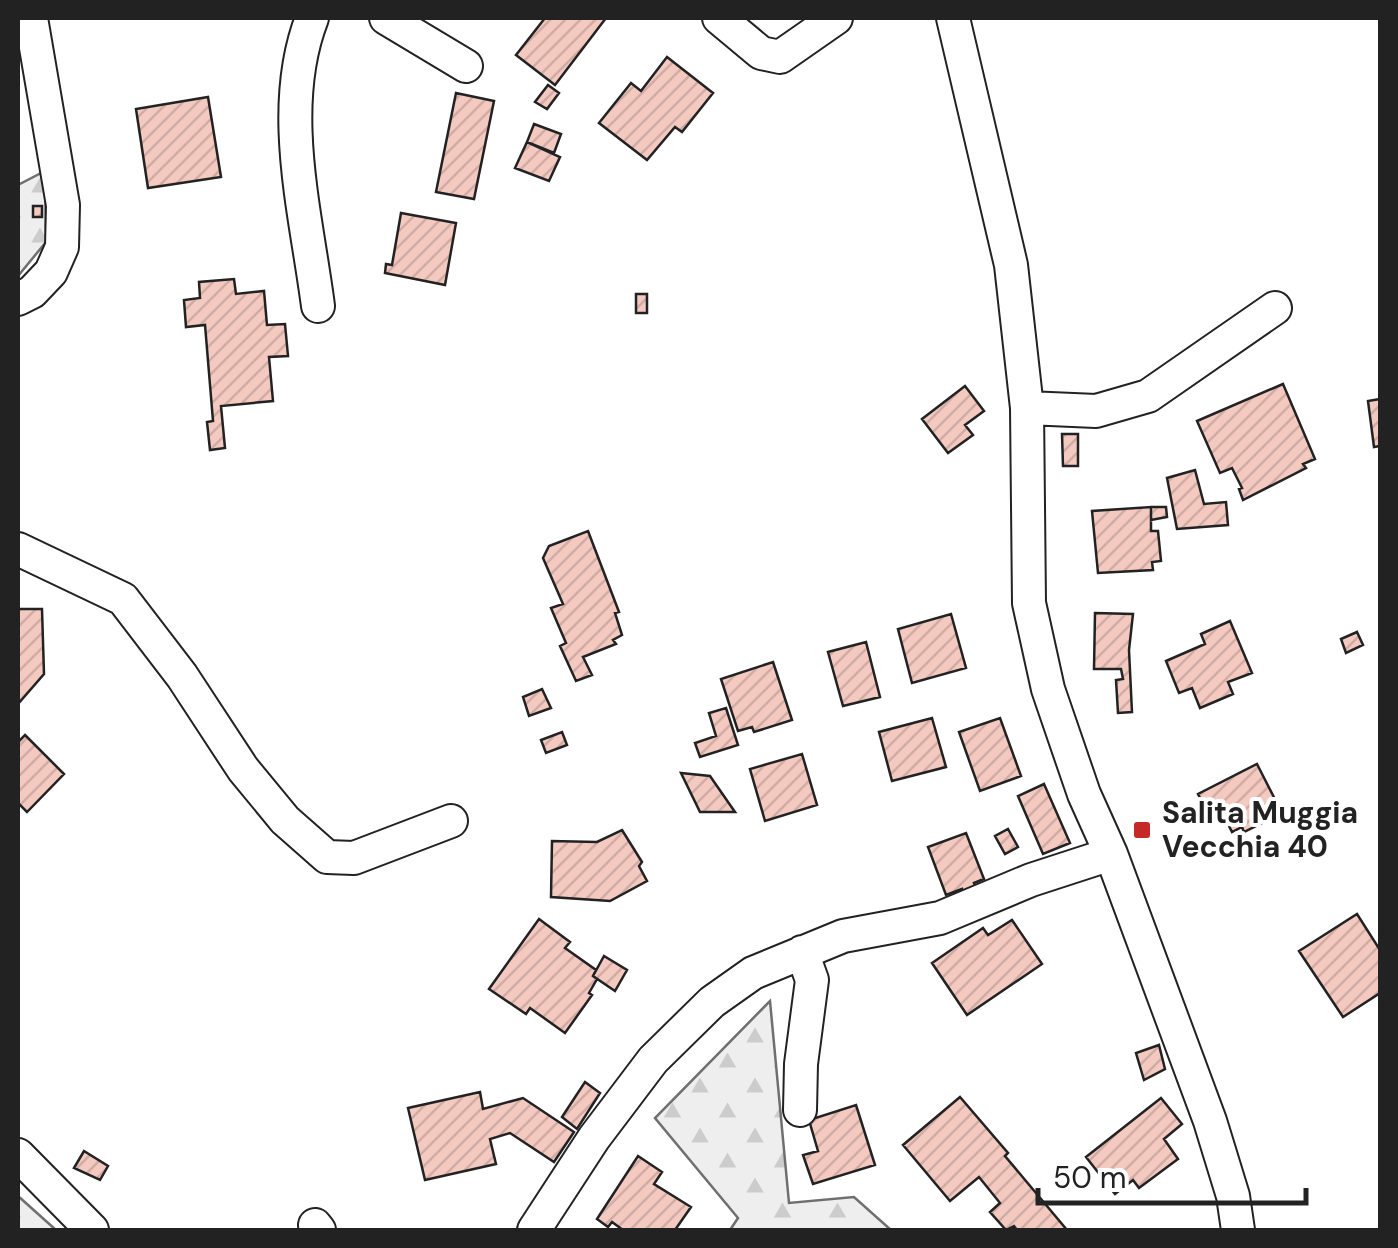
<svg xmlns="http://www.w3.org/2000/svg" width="1398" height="1248" font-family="'DM Sans',sans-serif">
  <defs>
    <pattern id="forest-firs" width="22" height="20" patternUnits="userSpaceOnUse" patternTransform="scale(2.5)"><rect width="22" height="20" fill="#eee"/><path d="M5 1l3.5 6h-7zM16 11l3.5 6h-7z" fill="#ccc"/></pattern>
    <pattern id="building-hatch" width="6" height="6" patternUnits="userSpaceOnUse" patternTransform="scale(2.5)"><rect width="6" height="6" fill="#f3c9c0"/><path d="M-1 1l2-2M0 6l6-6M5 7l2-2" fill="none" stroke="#d0aca5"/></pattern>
  </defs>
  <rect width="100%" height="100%" fill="#fff"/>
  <!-- forest -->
  <path fill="url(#forest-firs)" stroke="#6f6f6f" stroke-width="2.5" d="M45,171L46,242L18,276V185Z
    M770,1001L789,1203L854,1197L891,1230H730L738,1218L655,1118Z
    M18,1196L56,1230H18Z"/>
  <!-- building -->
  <path fill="url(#building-hatch)" stroke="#222" stroke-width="2.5" d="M545,18H606L555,85L516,55Z
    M667,57L713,93L682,132L675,127L647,160L599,123L631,83L641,91Z
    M548,85L559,93L547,109L535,102Z
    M456,93L494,101L474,199L436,192Z
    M208,97L221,177L148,188L136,109Z
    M534,124L561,134L554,153L527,142Z
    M527,142L560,157L549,181L515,168Z
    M33,206H42V217H33Z
    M401,213L456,223L445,285L385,273L386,264L392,265Z
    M234,279L236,294L264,291L267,325L285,324L288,356L269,357L273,401L221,406L225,448L210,450L207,422L213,421L205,325L186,327L184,300L200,298L199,282Z
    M636,294H647V313H636Z
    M1283,384L1315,459L1303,464L1306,468L1243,500L1239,489L1242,488L1232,468L1220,473L1197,421Z
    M965,386L984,411L965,425L973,435L948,453L922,419Z
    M1380,399V446L1374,447L1368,401Z
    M1062,434H1078V466H1063Z
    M1195,470L1204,504L1226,502L1228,525L1177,529L1167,478Z
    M1151,507V531H1158L1161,561L1152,562L1153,570L1098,573L1092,511Z
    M1151,507H1166L1167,517L1151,520Z
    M588,531L619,612L615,613L622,635L613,640L616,644L583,657L592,675L576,681L560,646L566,643L551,608L563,604L543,558L549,546Z
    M18,609H42L44,674L18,704Z
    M1095,613L1133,614L1129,650L1132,712L1118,713L1116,680L1123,679L1121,669H1094Z
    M951,614L966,668L912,683L898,629Z
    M1230,621L1252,673L1228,682L1233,694L1200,708L1192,688L1179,693L1166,661L1205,644L1201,634Z
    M1357,632L1363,645L1346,653L1341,639Z
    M866,642L880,697L843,706L828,652Z
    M773,662L792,720L754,732L752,727L738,731L721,679Z
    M542,689L551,708L529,716L523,697Z
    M726,708L738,745L700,757L695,743L716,736L709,713Z
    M932,718L946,767L892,781L879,732Z
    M1000,718L1021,776L980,791L959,732Z
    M562,732L567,745L546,753L541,740Z
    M25,735L64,774L27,812L18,803V742Z
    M802,754L817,805L765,821L750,769Z
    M1257,764L1282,813L1244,832L1242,827L1232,832L1222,812L1210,818L1198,794Z
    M681,773L710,776L735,812H700Z
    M1044,784L1070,843L1043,854L1018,796Z
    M1008,829L1018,847L1005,854L995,836Z
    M622,830L642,862L639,866L647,881L610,901L551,897L552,841L597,842Z
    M966,833L984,879L974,883L977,890L964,895L962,889L946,895L928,847Z
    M1357,914L1380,950V993L1343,1017L1299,951Z
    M539,919L570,942L565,948L596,970L593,976L597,979L589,993L592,995L565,1033L530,1008L526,1014L489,989Z
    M1012,920L1042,964L967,1015L932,963L983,928L988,935Z
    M604,956L627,970L615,991L593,976Z
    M1159,1045L1165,1069L1144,1080L1136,1053Z
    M585,1082L600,1093L577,1129L562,1117Z
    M480,1092L483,1109L523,1098L574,1132L554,1162L510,1133L490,1139L496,1164L425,1180L408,1108Z
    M960,1097L1008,1153L1005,1156L1067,1230H1017L1014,1226L1006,1230L990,1212L1000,1203L979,1177L950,1201L903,1145Z
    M1161,1098L1182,1124L1164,1139L1178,1159L1139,1188L1133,1180L1115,1194L1086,1157Z
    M856,1105L875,1165L813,1184L803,1155L818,1151L809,1120Z
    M84,1151L108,1166L100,1180L74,1168Z
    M638,1156L662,1172L654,1184L691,1207L675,1230H623L612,1222L608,1227L597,1219Z"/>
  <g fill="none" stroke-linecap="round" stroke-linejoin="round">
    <!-- minor casing -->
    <g stroke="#222" stroke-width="36">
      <path id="minor" d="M312,18C277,108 306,213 318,306
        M386,18L466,66
        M719,18L761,53L780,57L836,18
        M953,18L1011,265L1027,408L1029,603L1048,689L1084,794L1111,854L1210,1121L1233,1196L1238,1230
        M18,299L32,292L51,272L62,247L63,205L31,18
        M1027,408L1096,411L1148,396L1275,308
        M18,549L123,599L182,676L243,769L285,820L327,857L354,858L451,821
        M800,1110L801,1064L812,980L802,952
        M18,1155L92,1230
        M315,1225L319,1230
        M534,1230L594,1138L653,1060L712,1002L753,973L843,936L940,918L1031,880L1111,854"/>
    </g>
    <!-- minor -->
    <use href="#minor" stroke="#fff" stroke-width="32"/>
  </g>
  <!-- markers -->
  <rect fill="#c62828" stroke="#fff" stroke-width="4" x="1132" y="820" width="20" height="20" rx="5"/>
  <g text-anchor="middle" stroke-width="8" stroke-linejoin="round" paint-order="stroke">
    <!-- poi labels -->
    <g font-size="30" font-weight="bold" fill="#222" stroke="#fff" text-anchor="start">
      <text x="1162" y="823">Salita Muggia<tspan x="1162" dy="34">Vecchia 40</tspan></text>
    </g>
  </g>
  <!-- border -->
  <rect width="1398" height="1248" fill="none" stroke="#222222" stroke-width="40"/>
  <!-- scale -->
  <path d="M1038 1188v15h268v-15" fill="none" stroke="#222222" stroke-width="5"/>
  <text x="1053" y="1188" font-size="30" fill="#222222" stroke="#ffffff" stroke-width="8" paint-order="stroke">50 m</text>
</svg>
